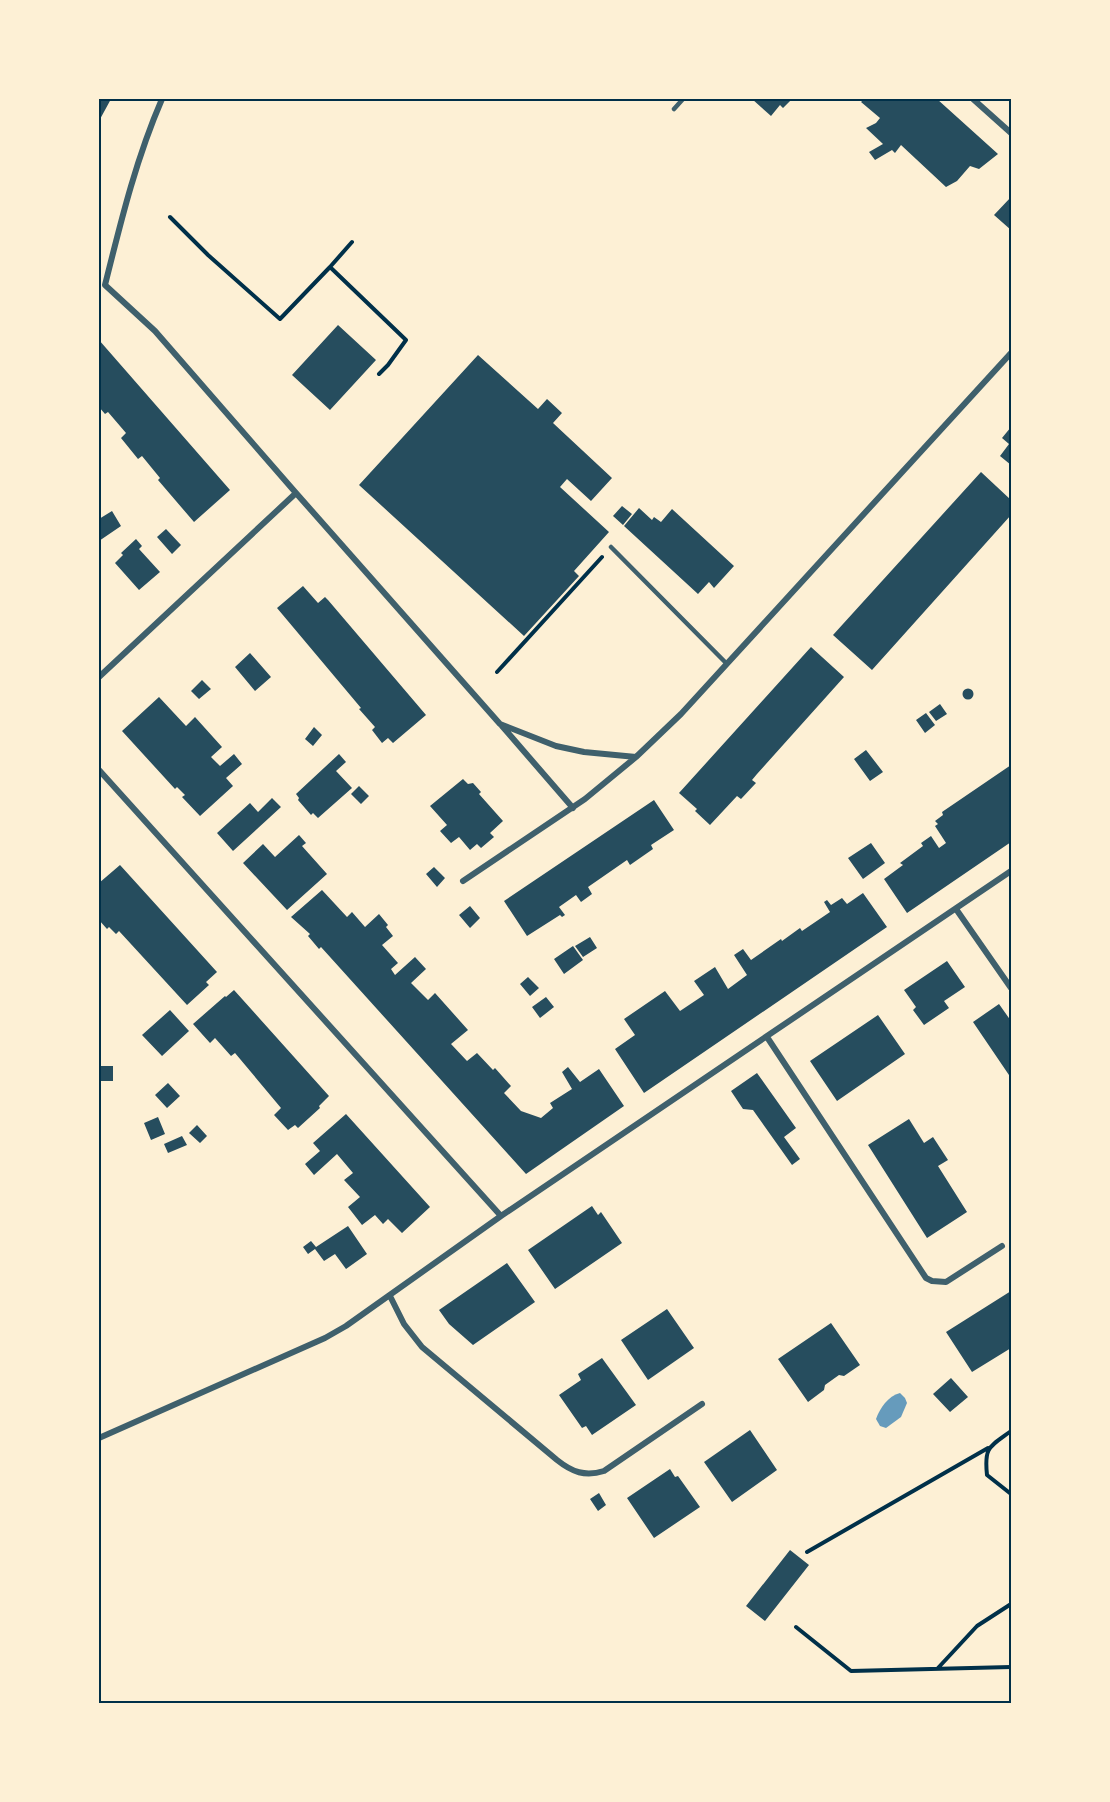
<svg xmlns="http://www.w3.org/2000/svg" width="1110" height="1802" font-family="Literata,serif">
  <rect width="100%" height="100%" fill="#fdf0d5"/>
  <!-- water -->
  <path fill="#669bbc" d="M900,1393L905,1398L907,1403L901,1417L886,1428L880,1426L876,1419C880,1408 888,1396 900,1393Z"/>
  <!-- building -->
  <path fill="#264d5e" d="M99,99H111L99,121Z
    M752,99H792L783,108L780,105L771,116Z
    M864,99H937L998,154L979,169L970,166L957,181L946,187L901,145L895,153L892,150L875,160L869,152L883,144L866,128L876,123L880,118L861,102Z
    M1011,197V230L994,215Z
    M338,325L376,360L330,410L292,375Z
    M99,340L230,490L194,522L158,480L160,478L142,456L138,459L121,438L126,433L108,412L105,414L99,407Z
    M478,355L538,409L547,399L562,413L553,423L612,478L591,501L567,479L560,487L609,532L574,571L579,576L524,636L359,485Z
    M1011,427V465L1000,456L1009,444L1002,438Z
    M981,472L1011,500V515L872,670L833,635Z
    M622,506L632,514L623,525L613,516Z
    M639,508L652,520L654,517L661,522L672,509L734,566L714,588L709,582L698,594L624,526Z
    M112,511L121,526L99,541V519Z
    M166,529L181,545L172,554L157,537Z
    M136,539L142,546L139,549L160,572L139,590L115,563L123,555L121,553Z
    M303,586L318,603L325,597L328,600L426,715L393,743L388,738L382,743L372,730L375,727L359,709L361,708L277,608Z
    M811,647L844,677L757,774L752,780L756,783L741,799L737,796L710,825L695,811L697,809L679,793Z
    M250,653L271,677L255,691L235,667Z
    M202,680L211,689L199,699L191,691Z
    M962.5 694a5.5 5.5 0 1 1 11 0a5.5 5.5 0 1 1-11 0Z
    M159,697L186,726L195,717L222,747L211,757L220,766L234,754L242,764L226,778L233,786L200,816L182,797L185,795L177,787L175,789L122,731Z
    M940,704L947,714L936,721L929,712Z
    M926,713L935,725L925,733L916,720Z
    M314,727L322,735L313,746L305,739Z
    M866,750L883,772L870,781L854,759Z
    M339,754L346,762L336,771L352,788L318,818L313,813L311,815L298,800L299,798L296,794Z
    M1011,765V842L907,913L884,879L903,865L900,863L923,846L921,843L931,836L939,848L946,843L935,826L938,824L935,821L943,815L942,812Z
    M463,779L468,784L473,783L481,792L479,794L503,821L490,833L494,837L481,848L477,844L470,850L459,837L451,843L440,831L447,825L430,806Z
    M359,786L369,796L361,804L351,794Z
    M272,798L281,807L233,851L217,833L250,803L258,812Z
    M654,800L674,830L651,845L653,849L630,865L627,860L588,887L592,894L581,902L576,895L559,907L565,915L562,917L560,915L527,936L504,901Z
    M299,835L306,843L302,846L327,874L287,910L243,863L263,844L275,857Z
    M871,843L885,863L863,879L848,858Z
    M120,865L217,972L206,982L209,985L187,1005L119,931L116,934L109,927L107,929L99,920V883Z
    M434,867L445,878L437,887L426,874Z
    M322,890L347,917L352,912L365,927L379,914L388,925L386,927L393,936L382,945L398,963L391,969L395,975L415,957L426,969L411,983L428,1000L435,993L468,1030L451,1044L467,1061L477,1053L493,1070L495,1068L511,1086L504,1093L521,1111L541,1118L553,1108L550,1103L572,1089L562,1072L568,1067L580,1082L599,1069L624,1106L526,1174L321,947L319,949L308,936L310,934L291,917Z
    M863,893L887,927L644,1093L615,1049L635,1035L624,1019L665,991L680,1011L704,995L694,981L715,967L728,989L747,975L734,955L743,949L751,960L781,939L782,941L800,928L802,931L830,912L824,902L827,900L831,905L842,898L847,904Z
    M470,906L480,918L470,928L459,915Z
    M590,937L597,948L583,957L575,946Z
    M573,946L583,960L564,974L554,959Z
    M947,961L965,987L944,1001L949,1008L924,1025L913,1010L916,1007L904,990Z
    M528,977L539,988L530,996L520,984Z
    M234,990L329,1096L319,1106L320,1108L298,1128L295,1125L288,1130L274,1115L281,1108L235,1053L231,1056L215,1038L210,1043L193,1024L225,996L226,997Z
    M546,997L554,1007L540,1018L532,1007Z
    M999,1004L1011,1021V1078L973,1022Z
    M170,1010L189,1031L162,1056L142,1035Z
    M878,1015L905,1054L837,1101L810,1061Z
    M100,1066H113V1081H100Z
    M757,1073L796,1128L784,1137L800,1159L792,1165L753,1110L743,1109L731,1091Z
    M168,1083L180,1096L167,1108L155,1095Z
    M346,1114L430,1207L402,1233L388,1219L383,1224L375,1215L362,1225L348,1207L360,1197L344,1180L353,1173L337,1154L314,1175L305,1164L320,1151L313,1143Z
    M158,1117L165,1134L151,1140L144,1123Z
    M909,1119L924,1143L933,1137L948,1160L938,1166L967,1212L927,1238L868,1145Z
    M197,1125L207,1136L200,1143L189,1133Z
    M182,1136L187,1145L168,1153L164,1144Z
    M592,1206L598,1215L601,1212L622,1243L555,1289L528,1250Z
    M348,1226L367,1254L346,1269L335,1254L324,1261L315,1249L308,1254L303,1247L311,1241L316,1247Z
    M507,1263L535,1302L473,1345L449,1324L439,1310Z
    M1011,1291V1348L972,1372L946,1332Z
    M667,1309L694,1348L648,1380L621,1340Z
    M831,1323L860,1365L844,1376L839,1375L825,1385L824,1390L808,1402L778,1359Z
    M602,1358L636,1405L592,1435L586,1426L582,1428L559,1395L581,1380L578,1374Z
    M951,1378L968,1397L950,1412L933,1394Z
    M750,1430L777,1470L732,1502L704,1462Z
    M670,1469L675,1477L678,1476L700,1507L654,1538L627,1498Z
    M599,1493L606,1505L598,1511L590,1499Z
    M790,1550L809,1565L765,1621L746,1606Z"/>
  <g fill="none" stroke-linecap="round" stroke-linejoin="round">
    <!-- path -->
    <path stroke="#003049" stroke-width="4" d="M170,217L208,255L280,319L330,267
      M352,242L330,267L406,340L388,365L379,374
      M497,672L602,557
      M1011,1431C989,1447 984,1447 987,1475L1011,1494
      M807,1552L988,1448
      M796,1627L851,1671L1011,1667
      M938,1668L977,1626L1011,1604"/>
    <!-- service -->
    <path stroke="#3f606c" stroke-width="4.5" d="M674,109L683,99
      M611,547L727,664"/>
    <!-- minor -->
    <path stroke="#3f606c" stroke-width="6" d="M162,99C136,159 121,221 105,285L155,331L296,493L500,724L556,746L584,752L636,757L681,714L1011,353
      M973,99L1011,133
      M99,677L296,493
      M502,726L573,808
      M99,770L501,1216
      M463,881L585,799L636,757
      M956,909L1011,988
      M767,1037L926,1278L932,1281L946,1282L1002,1246
      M390,1296L404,1324L422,1347L557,1460C572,1472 585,1477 604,1471L702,1404
      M99,1438L325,1338L346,1326L501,1216L1011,871"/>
  </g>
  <!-- border -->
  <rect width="1110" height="1802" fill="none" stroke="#fdf0d5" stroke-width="201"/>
  <rect x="100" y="100" width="910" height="1602" fill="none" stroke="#003049" stroke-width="2"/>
</svg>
